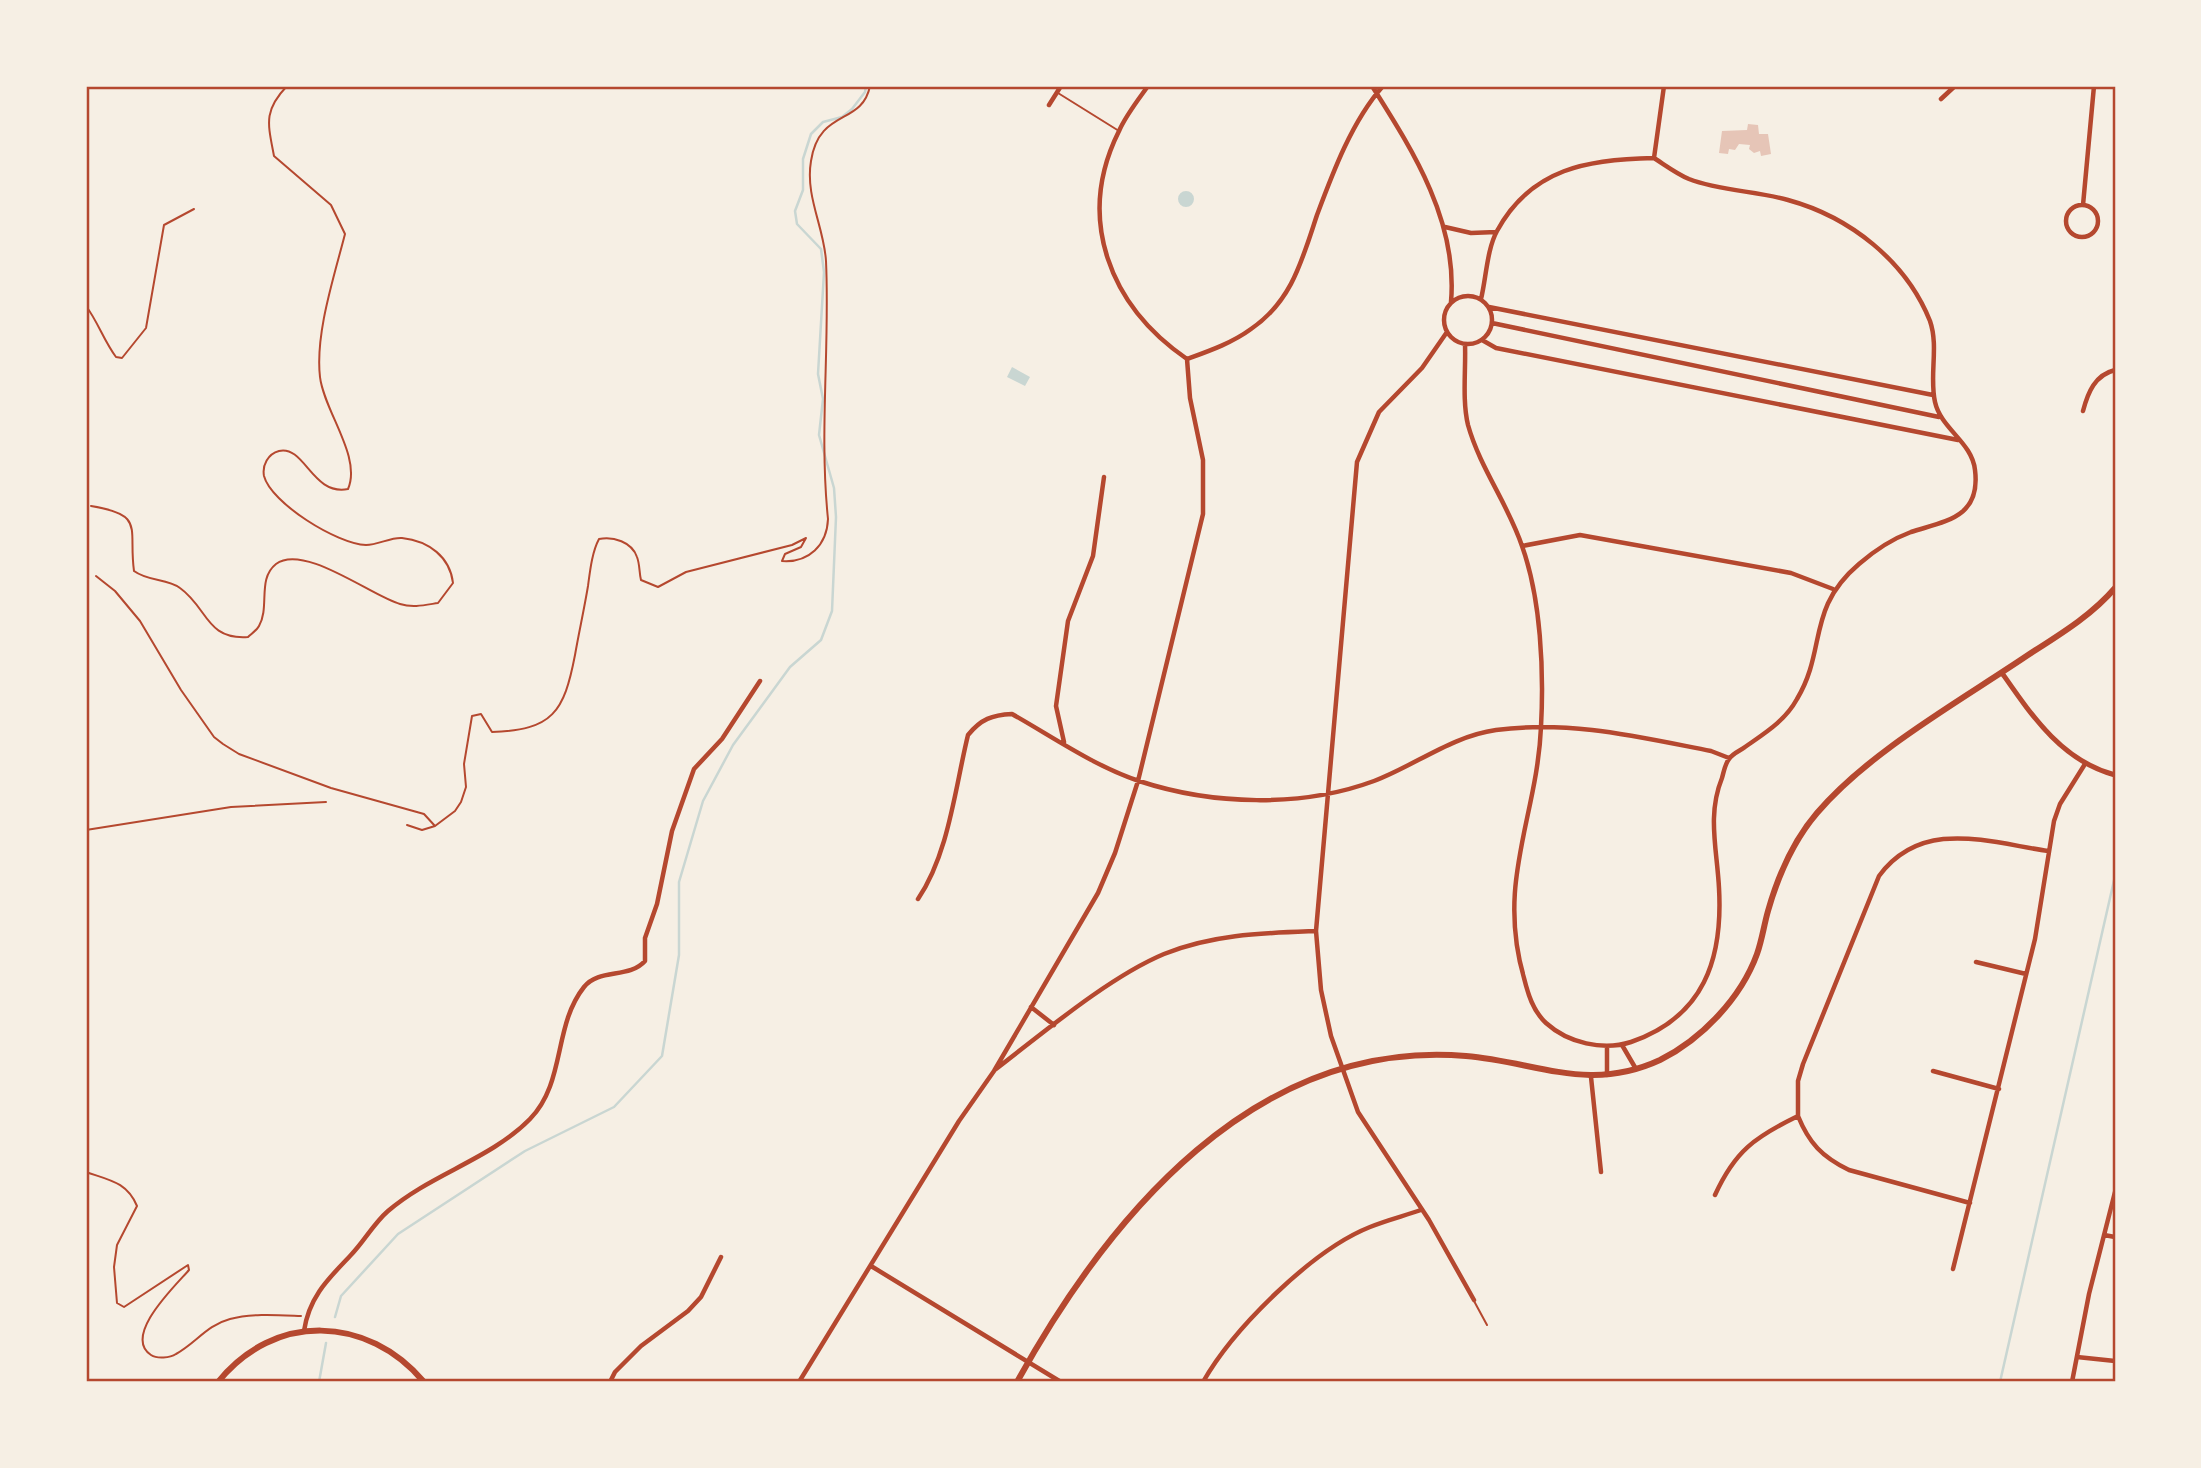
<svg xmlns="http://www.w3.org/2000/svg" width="2201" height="1468" font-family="'IBM Plex Serif',serif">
  <rect width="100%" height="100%" fill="#f6efe4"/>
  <!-- water -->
  <path fill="#c9d6d2" d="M1178 199a8 8 0 1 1 16 0a8 8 0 1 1-16 0Z
    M1012,367L1030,377L1025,386L1007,377Z"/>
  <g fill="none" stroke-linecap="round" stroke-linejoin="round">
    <!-- stream -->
    <path stroke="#c9d6d2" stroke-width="2.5" d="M335,1317L341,1296L398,1234L525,1151L614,1107L662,1056L679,955V882L703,801L733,745L790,667L821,640L832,611L836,517L834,488L819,435L823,399L818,374L824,272L821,249L797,224L795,211L803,190V159L811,134L823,122L842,117L852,109L865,92L866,86
      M319,1382L326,1343
      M2000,1382L2115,876"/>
  </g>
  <!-- building -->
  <path fill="#e6c5b7" d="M1748,124L1758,125L1759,134H1768L1771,154L1761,156L1760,151L1754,153L1749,149L1750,145L1739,144L1735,150L1729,149L1728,154L1719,153L1722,131L1747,130Z"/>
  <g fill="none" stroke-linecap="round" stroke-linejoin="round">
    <!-- path -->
    <path stroke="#b5482f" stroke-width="2" d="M86,306C98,322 104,341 116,357L122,358L146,328L164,225L194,209
      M91,506C146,515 128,528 134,571C149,582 167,578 180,588C208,608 206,640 248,637C251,634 257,630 259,626C270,607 257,579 276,564C304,543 373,597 400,604C413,608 425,605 438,603L453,583C450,557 429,541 402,538C391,537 378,545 366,545C337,544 271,503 264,476C262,465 268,454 279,451C305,445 312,496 348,489C362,457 324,411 320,377C315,334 334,277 345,234L331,205L274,156C268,124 263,111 287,86
      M96,576L115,591L140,621L181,690L214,737L223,744L239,754L331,788L424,814L435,826
      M407,825L422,830L435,826L455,811L461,802L466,787L464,764L472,716L481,714L492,732C553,730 564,712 575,655C579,632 584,610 588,586C590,571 592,552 599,539C613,536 632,542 637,557C640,565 639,572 641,580L658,587L686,572L792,545L806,538L801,547L785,554L782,561C809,563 827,545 828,519C819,433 830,346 826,261C824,227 805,196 811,161C819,108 862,126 870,86
      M86,1172C109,1180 127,1182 137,1206L117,1245L114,1267L117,1303L124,1307L188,1265L189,1270C176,1285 122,1336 151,1355C157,1359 170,1358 176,1354C196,1343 207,1325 230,1319C252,1313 278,1315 301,1316"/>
    <!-- service -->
    <path stroke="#b5482f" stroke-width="2" d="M1058,93L1119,131
      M86,830L231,807L326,802
      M1474,1301L1487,1325"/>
    <!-- minor -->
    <path stroke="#b5482f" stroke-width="4.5" d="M1372,86C1413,151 1458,221 1451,302
      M1941,99L1955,86
      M1049,105L1061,86
      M1654,158L1664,86
      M2066 221a16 16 0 1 1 32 0a16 16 0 1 1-32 0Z
      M2083,205L2094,86
      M1445,227L1471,233L1496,232
      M1444 320a24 24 0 1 1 48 0a24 24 0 1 1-48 0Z
      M1481,299C1486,279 1487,249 1497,231C1531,168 1589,159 1654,158
      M1489,307L1933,395
      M1492,323L1939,417
      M1447,332L1422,368L1379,412L1357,462L1316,931L1321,990L1331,1036L1358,1112L1429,1220L1474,1300
      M1482,340L1496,348L1958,440
      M1465,344C1466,369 1462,400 1468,425C1480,468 1508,504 1522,546C1541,599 1544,671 1541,727C1537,818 1496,881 1524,978C1528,994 1533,1011 1546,1023C1568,1043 1603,1051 1631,1042C1704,1017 1723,959 1719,888C1717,849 1707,815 1722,778C1724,771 1725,764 1729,759C1733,753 1740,751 1745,747C1765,733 1785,721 1797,699C1827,649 1806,609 1859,564C1874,551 1892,539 1911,532C1945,521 1981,518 1975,470C1972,442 1941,429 1935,402C1929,376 1939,347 1930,321C1906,261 1850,217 1788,200C1757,191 1720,191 1689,179C1677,174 1665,165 1654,158
      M1187,359C1209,351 1232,343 1251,329C1292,301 1302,260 1317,215C1333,172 1352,121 1383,86
      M2083,411C2088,392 2095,375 2115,370
      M1522,546L1580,535L1791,573L1833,589
      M1064,742L1056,706L1068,621L1093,556L1104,477
      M918,899C949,853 955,788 968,735C981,719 992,715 1012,714C1053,737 1094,766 1139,781C1212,805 1301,808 1374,781C1414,766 1452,736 1496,730C1570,720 1639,737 1711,751L1729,758
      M1976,962L2026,974
      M1031,1007L1054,1025
      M1622,1045L1636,1069
      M1607,1046V1075
      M996,1069C1043,1033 1109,977 1164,954C1213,934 1264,933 1316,931
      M1933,1071L1999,1089
      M1591,1077L1601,1172
      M1798,1116C1809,1143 1822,1157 1849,1170L1970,1203
      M1715,1195C1735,1151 1755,1137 1798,1116V1081L1803,1064L1879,876C1922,818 1987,842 2048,851
      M2104,1235L2115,1237
      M871,1266L1061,1382
      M1953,1269L2035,939L2054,821L2060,804L2085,764
      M304,1331C309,1297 328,1279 350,1256C364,1242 373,1224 388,1211C431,1174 491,1159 530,1119C566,1082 553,1026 584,987C599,968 629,979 645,961V938L657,904L672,831L694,769L722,739L760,681
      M2077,1357L2115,1361
      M610,1382L615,1372L641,1346L688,1311L701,1297L721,1257
      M799,1382L959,1121L994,1071L1098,893L1115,853L1138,781L1203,514V460L1190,398L1187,359C1110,306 1075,219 1119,131C1126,115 1138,100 1148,86
      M1203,1382C1233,1329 1312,1250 1370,1227C1387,1220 1404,1216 1421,1210
      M2072,1382L2089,1294L2115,1192"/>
    <!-- tertiary -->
    <path stroke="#b5482f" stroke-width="5" d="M2002,673C2032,716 2062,761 2115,775"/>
    <!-- secondary -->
    <path stroke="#b5482f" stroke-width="6" d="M218,1382C274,1312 368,1315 424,1382
      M1017,1382C1108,1217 1255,1038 1466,1056C1537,1062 1589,1093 1660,1060C1702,1039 1741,998 1757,954C1762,940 1764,925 1768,911C1778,876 1793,841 1817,813C1870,751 1960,701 2028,655C2059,635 2091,616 2115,588"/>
  </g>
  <!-- border -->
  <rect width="2201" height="1468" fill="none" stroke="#f6efe4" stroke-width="175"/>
  <rect x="88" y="88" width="2026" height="1292" fill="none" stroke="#b5482f" stroke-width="2.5"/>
</svg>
